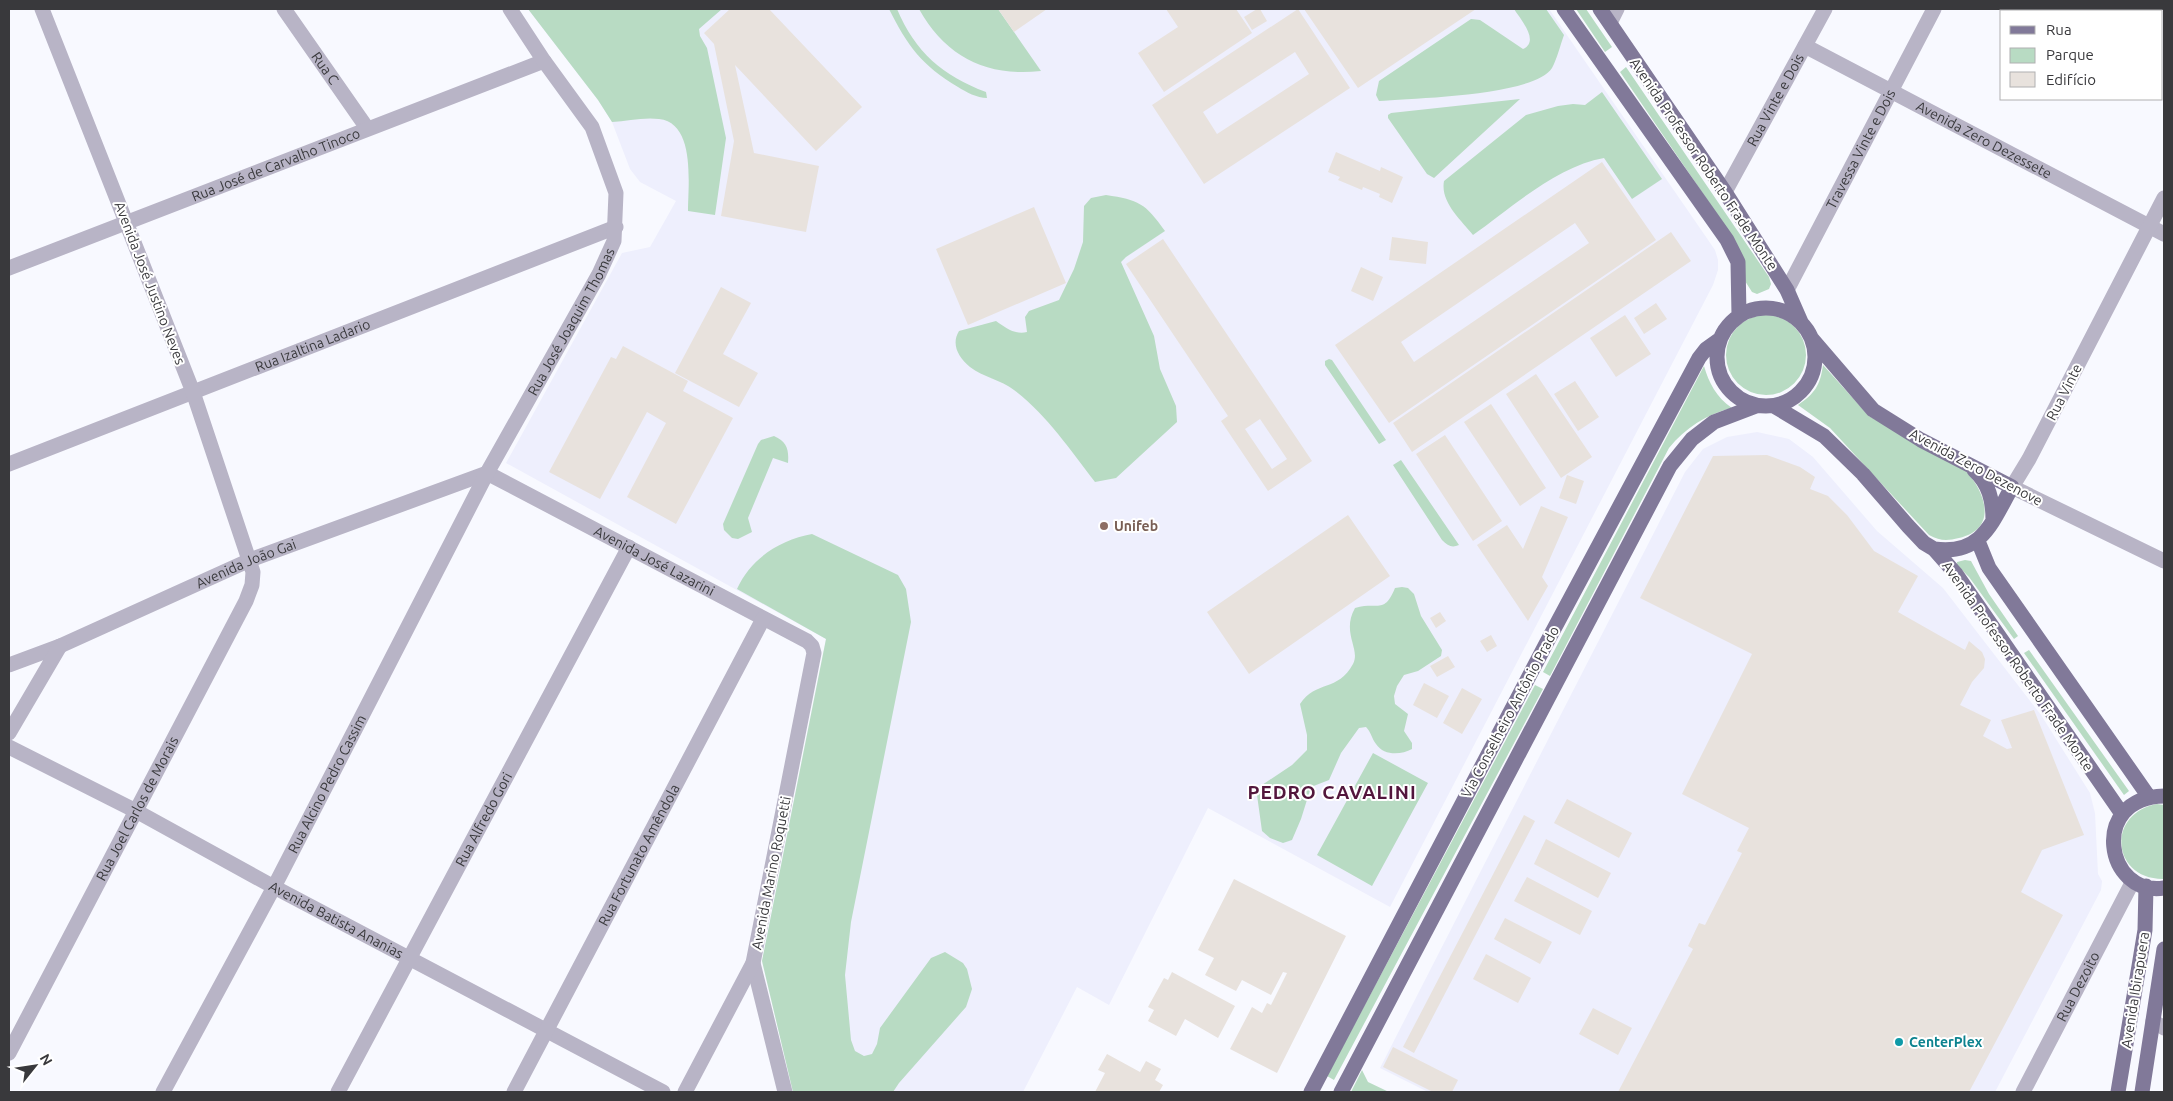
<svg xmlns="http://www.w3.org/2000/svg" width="2173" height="1101" font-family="Ubuntu,sans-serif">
  <rect width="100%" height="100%" fill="#f8f9ff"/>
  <!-- built -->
  <path fill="#eeeffd" d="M528,9H1549L1715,250L1718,260V270L1713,285L1390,907L1208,808L1109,1005L1077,987L1023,1092H793L762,961L826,639L506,463L622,253L650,247L676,201L640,182L630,169L612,122L598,100Z
    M1757,432L1789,439L1813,457L1877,531L1943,588L2041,715L2090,793L2095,813L2098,874L2102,881L2101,890L1995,1092H1428L1380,1068L1685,472L1703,449L1727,437Z"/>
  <!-- green -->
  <path fill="#b8dbc3" d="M528,9H722L699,29L700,36L707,48L726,138L715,215L688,211C688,185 696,123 659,119C644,117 627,121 612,122L598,100Z
    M889,9H897C915,52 943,76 986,92L987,98C977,98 966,92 958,87C922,66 907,45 889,9Z
    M919,9H998L1041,71C986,77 946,57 919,9Z
    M1514,9H1546L1564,35C1560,46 1557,59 1552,68C1534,96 1413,98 1379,101L1376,95L1379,81L1471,19L1480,20L1523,49C1540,41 1521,20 1514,9Z
    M1576,9H1586L1612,47L1605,52Z
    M1626,67L1769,277L1771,284L1769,289L1757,294L1752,292L1745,281L1736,242L1620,72Z
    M1602,92L1662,179L1632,199L1604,158C1557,166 1511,208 1473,235C1461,220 1440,202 1444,181L1526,115L1558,106L1573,104L1585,105Z
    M1520,99L1434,178L1427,174L1388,118V115L1391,113Z
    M1106,195C1139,200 1145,203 1165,231L1126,257L1121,262L1154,336L1160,369L1176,406L1177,422L1116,478L1095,482C1070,450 1047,415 1014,390C1001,380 983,377 970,367C958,357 951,344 959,331L996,321C1006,328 1015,335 1027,332L1025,317L1029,311L1059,300L1074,269L1083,242L1084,206L1091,198Z
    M1726 355a40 40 0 1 1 80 0a40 40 0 1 1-80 0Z
    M1329,359L1332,360L1386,440L1379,444L1325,365V361Z
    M1823,365L1869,416L1966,471C1986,493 1998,529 1959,538C1947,541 1940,541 1929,535L1830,428L1798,405C1815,393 1820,386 1823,365Z
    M1704,366C1709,383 1716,397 1732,408C1707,414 1685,428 1669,448L1550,676L1543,672Z
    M774,436C787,442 789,449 788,463L773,458L748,518L752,532L738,539L732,538L724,530L723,524L758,444L761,440Z
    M1401,460L1459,545C1452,548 1448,546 1442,540L1393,465Z
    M812,534L898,575L906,589L911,622L851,922L845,975L851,1040L855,1051L864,1056L872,1054L877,1044L880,1028L931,958L945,952L963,963L967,969L972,989L966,1007L899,1083L893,1092H793L762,961L826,639L737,589C751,558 780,540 812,534Z
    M1965,560L1971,561L1989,594L2018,636L2014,639L1969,577L1957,565V562Z
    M1402,587L1408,588L1414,594L1421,616L1442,650L1441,656L1418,671L1404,675L1397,686L1394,696L1395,704L1408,714L1404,731L1412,743V749C1401,755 1384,756 1376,744C1372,739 1371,732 1366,727L1359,728L1341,753L1329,780L1311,787L1301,819L1292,840L1283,843L1270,838L1262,831L1257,795L1262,785L1292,765L1307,750V735L1300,704C1316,680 1338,692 1353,664C1361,649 1341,633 1355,608C1378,601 1384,615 1395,588Z
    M2029,650L2129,791L2124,795L2024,653Z
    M1535,685L1543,689L1334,1080L1327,1076Z
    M1373,753L1428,783L1372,886L1317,855Z
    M2157,804L2164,805V879C2112,880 2105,814 2157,804Z
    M1362,1070L1368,1082L1389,1092H1351Z"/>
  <!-- building -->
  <path fill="#e8e2dd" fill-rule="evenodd" d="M730,9H769L862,107L816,151L735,65L754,153L819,166L806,232L721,216L734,141L714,44L704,33Z
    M998,9H1047L1014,32Z
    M1166,9H1236L1252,33L1164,92L1138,53L1178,27Z
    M1257,9H1260L1267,21L1252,30L1244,17Z
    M1298,9L1350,88L1204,184L1152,105ZM1295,52L1309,74L1217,134L1203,112Z
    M1304,9H1476L1358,88Z
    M1336,152L1380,171L1381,167L1403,177L1392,203L1379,197L1380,194L1363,187L1362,190L1338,180L1340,177L1328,172Z
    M1602,162L1656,240L1389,423L1335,345ZM1575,223L1589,243L1414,362L1401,342Z
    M1034,207L1066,283L968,325L936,249Z
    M1671,232L1691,261L1412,452L1393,423Z
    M1392,237L1428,242L1426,264L1389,260Z
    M1163,239L1312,461L1268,491L1221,421L1228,416L1126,264ZM1260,419L1287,459L1272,469L1245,429Z
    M1361,267L1383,277L1373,301L1351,291Z
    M721,287L751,303L723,354L758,373L739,407L675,373Z
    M1656,303L1667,319L1644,334L1634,318Z
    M1625,315L1651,354L1616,377L1590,338Z
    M623,346L688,381L683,391L733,418L676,524L627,497L666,423L647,412L600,499L549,472L611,357L616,359Z
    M1536,374L1592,457L1561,478L1506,394Z
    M1575,381L1599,417L1578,431L1554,394Z
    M1491,404L1546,488L1520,506L1464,422Z
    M1445,435L1502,521L1473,541L1416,454Z
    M1767,455L1800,467L1815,477L1810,489L1828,496L1847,515L1874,551L1918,576L1898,612L1965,650L1969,641L1982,652L1985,659L1984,668L1972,682L1960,705L1991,720L1983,736L2007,749L2012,748L2001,720L2034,710L2084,835L2042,850L2021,892L2063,915L1969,1092H1618L1693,949L1688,946L1699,923L1705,925L1742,853L1737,851L1749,828L1682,794L1752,654L1640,598L1713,456Z
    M1567,475L1584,481L1576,504L1559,498Z
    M1541,506L1568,517L1542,577L1548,586L1528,621L1477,545L1507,525L1523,549Z
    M1348,515L1390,576L1249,674L1207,612Z
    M1440,612L1446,621L1436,628L1430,618Z
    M1491,635L1497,646L1487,652L1480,641Z
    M1448,656L1455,667L1437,677L1430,666Z
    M1424,683L1449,696L1437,718L1413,705Z
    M1462,688L1482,699L1462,734L1443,723Z
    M1567,799L1632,833L1619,858L1554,823Z
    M1524,815L1535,821L1414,1053L1403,1047Z
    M1546,839L1611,873L1598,898L1534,864Z
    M1527,877L1592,911L1580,935L1514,901Z
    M1234,879L1346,936L1277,1073L1230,1049L1252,1007L1262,1013L1267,1003L1271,1005L1287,973L1283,972L1271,995L1242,980L1236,991L1205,975L1214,958L1198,950Z
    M1505,918L1552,942L1540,964L1494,939Z
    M1486,954L1531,978L1518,1003L1473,979Z
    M1172,972L1235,1006L1218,1038L1185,1019L1176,1036L1148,1021L1154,1010L1148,1007L1164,978L1168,980Z
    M1593,1008L1632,1028L1618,1055L1579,1034Z
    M1393,1047L1458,1080L1452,1092H1433L1383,1067Z
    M1107,1054L1140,1072L1146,1061L1161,1069L1155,1080L1163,1085L1159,1092H1095L1105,1073L1098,1070Z"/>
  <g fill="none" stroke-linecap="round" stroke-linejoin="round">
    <!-- minor -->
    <g stroke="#b8b4c6" stroke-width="15">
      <path id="s1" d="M284,9L367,128"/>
      <path d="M1610,23L1617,9"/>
      <path id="s2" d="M1805,46L2164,234"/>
      <path id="s3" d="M1725,192L1825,9"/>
      <path d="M2164,198L2029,459L2012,487L2164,561"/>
      <path id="s4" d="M9,268L544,61"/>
      <path id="s5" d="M1787,290L1934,9"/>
      <path id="s6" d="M9,464L616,227"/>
      <path id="s7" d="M487,473L807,641L812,646L814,653L753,963L785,1092"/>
      <path id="s8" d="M9,665L60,646L250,560L487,473"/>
      <path d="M9,733L60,646"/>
      <path id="s9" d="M9,747L136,811L274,887L663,1092"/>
      <path d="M2153,1021L2164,1028"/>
      <path id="s10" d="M9,1053L246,601L252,585L253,572L193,392L42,9"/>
      <path id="s11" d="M163,1092L274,887L487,473L599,274L614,241L616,193L592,127L544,61L510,9"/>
      <path id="s12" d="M338,1092L629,547"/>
      <path id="s13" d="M514,1092L763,619"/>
      <path d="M685,1092L753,963"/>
      <path id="s14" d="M2023,1092L2133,881"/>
    </g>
    <!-- major -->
    <path stroke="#817999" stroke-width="15" d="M1564,9L1727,240L1738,262L1739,315
      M1600,9L1725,192L1787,290L1801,322
      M1717 357a49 49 0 1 1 98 0a49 49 0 1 1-98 0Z
      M1812,339L1873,410L1921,440L2012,487C1992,522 1982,556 1934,549
      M1774,406L1824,436L1863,474L1908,526L1924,543L1934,549L1956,574L2122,814
      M1974,470C1989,484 1993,500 1993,520
      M1978,541L1989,568L2149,797
      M2164,796C2088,798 2106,897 2164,888
      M1311,1092L1547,642L1699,358L1706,349L1720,339
      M1341,1092L1670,466L1692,439L1714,422L1756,406
      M2118,1092L2145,930L2146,886
      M2142,1092L2164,949"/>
  </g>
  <!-- markers -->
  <circle fill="#8d6e63" stroke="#fff" stroke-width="2" cx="1104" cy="526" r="5"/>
  <circle fill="#0f9aa8" stroke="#fff" stroke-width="2" cx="1899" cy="1042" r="5"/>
  <g text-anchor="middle" stroke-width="4" stroke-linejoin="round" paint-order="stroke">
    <!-- street labels -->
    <g font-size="14" fill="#39393c" stroke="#fff">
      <text dy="5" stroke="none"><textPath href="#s1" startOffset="72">Rua C</textPath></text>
      <text dy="5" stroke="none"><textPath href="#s3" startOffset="105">Rua Vinte e Dois</textPath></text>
      <text dy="5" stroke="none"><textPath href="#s2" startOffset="202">Avenida Zero Dezessete</textPath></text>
      <text dy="5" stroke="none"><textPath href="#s5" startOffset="159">Travessa Vinte e Dois</textPath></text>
      <text dy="5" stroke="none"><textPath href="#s4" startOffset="286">Rua José de Carvalho Tinoco</textPath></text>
      <text transform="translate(1704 164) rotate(56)" y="5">Avenida Professor Roberto Frade Monte</text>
      <text transform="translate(150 283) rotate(69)" y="5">Avenida José Justino Neves</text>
      <text dy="5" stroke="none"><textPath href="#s11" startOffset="872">Rua José Joaquim Thomas</textPath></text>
      <text dy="5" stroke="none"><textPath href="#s6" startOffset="326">Rua Izaltina Ladario</textPath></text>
      <text transform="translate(2064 392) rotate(-63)" y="5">Rua Vinte</text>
      <text transform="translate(1976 467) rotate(28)" y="5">Avenida Zero Dezenove</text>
      <text dy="5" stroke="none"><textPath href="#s7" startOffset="189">Avenida José Lazarini</textPath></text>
      <text dy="5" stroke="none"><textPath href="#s8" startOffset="258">Avenida João Gai</textPath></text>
      <text transform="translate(2018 666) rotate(55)" y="5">Avenida Professor Roberto Frade Monte</text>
      <text transform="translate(1510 712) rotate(-62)" y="5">Via Conselheiro Antônio Prado</text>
      <text dy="5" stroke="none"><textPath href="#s11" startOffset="349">Rua Alcino Pedro Cassim</textPath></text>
      <text dy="5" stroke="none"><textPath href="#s10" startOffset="276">Rua Joel Carlos de Morais</textPath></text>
      <text dy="5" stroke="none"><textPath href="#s12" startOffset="309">Rua Alfredo Gori</textPath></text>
      <text dy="5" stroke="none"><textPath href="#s13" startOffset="268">Rua Fortunato Amêndola</textPath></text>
      <text transform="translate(771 873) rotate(-79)" y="5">Avenida Marino Roquetti</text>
      <text dy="5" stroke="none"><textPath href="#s9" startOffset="370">Avenida Batista Ananias</textPath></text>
      <text dy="5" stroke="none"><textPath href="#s14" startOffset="119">Rua Dezoito</textPath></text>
      <text transform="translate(2135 990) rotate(-81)" y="5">Avenida Ibirapuera</text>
    </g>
    <!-- education labels -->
    <g font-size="14" font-weight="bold" fill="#785e54" stroke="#fff" text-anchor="start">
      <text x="1114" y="531">Unifeb</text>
    </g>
    <!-- culture labels -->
    <g font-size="14" font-weight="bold" fill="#0d838f" stroke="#fff" text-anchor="start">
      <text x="1909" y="1047">CenterPlex</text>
    </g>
    <!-- district labels -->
    <g font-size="19" font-weight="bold" letter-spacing="1" fill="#52163c" stroke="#fff">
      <text x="1332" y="799">PEDRO CAVALINI</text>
    </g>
  </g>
  <!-- border -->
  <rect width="2173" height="1101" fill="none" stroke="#39393c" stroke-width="20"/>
  <!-- legend -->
  <rect x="2000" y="10" width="162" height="90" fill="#ffffff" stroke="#b0b0b1"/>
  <rect x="2010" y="26" width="25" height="8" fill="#817999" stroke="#b0b0b1"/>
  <text x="2046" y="35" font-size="15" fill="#39393c">Rua</text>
  <rect x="2010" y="48" width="25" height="15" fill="#b8dbc3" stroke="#b0b0b1"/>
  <text x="2046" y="60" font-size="15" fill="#39393c">Parque</text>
  <rect x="2010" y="72" width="25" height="15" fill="#e8e2dd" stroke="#b0b0b1"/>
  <text x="2046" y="85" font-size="15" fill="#39393c">Edifício</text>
  <!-- north arrow -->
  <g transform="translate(35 1066) rotate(60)" stroke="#ffffff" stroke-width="4" paint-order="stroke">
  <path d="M0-4L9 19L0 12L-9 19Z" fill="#39393c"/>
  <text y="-8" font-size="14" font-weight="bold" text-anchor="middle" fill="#39393c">N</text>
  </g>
</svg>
